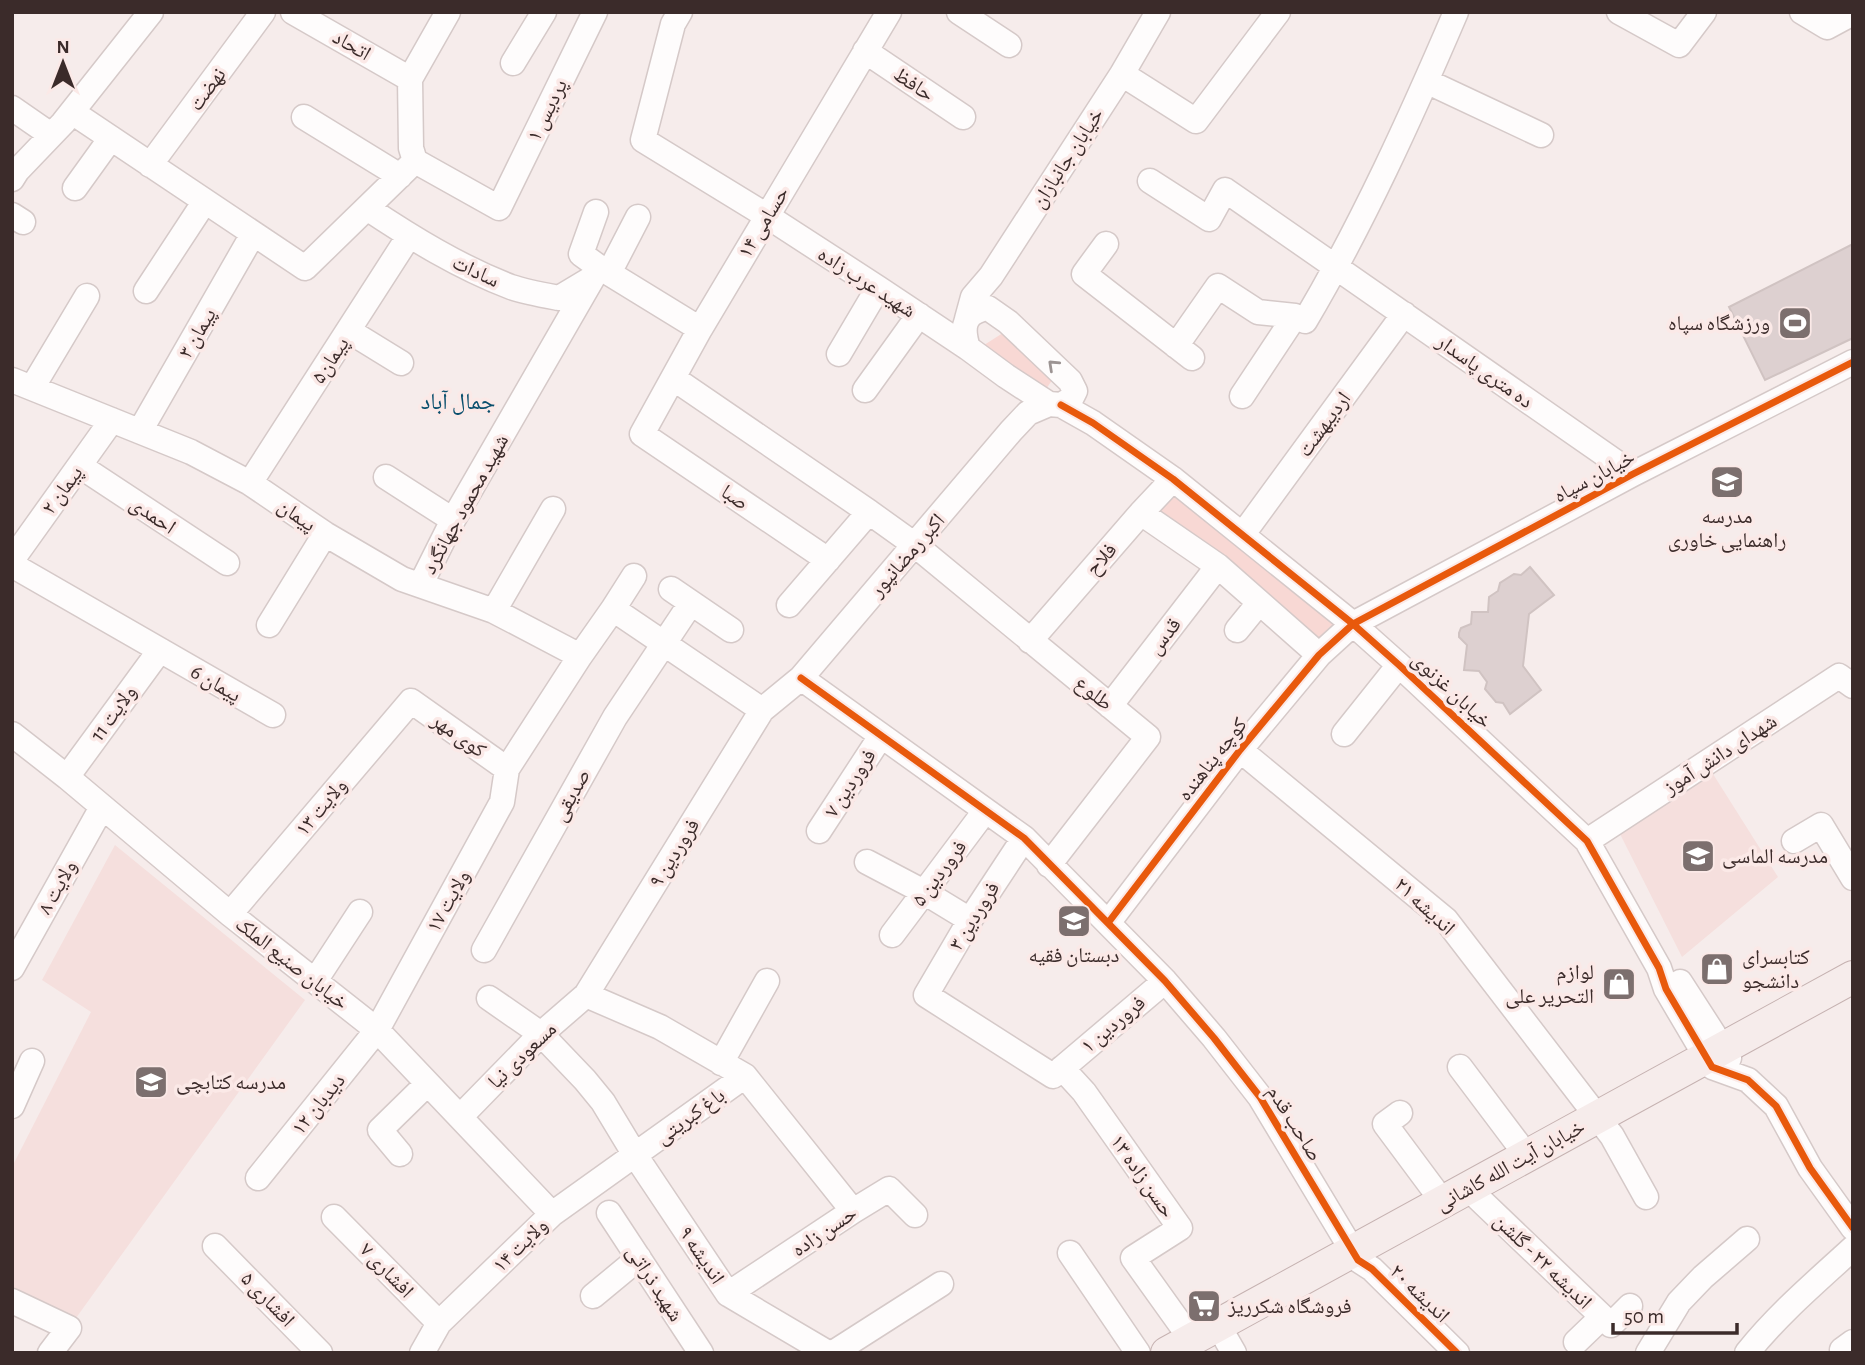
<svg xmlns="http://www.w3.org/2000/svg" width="1865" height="1365" font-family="'Alegreya Sans','Noto Naskh Arabic',sans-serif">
  <rect width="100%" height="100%" fill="#f6eceb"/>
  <!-- built -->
  <path fill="#f5dfdd" d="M1713,774L1778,877L1682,957L1620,834Z
    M115,845L305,1000L76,1318L12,1287V1167L91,1012L42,980Z"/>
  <!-- green -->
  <path fill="#f8d8d4" d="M1006,331L1059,370L1042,395L981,347Z
    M1177,486L1335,623L1314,642L1152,512Z"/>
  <!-- building -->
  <path fill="#ddd0d0" stroke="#d0c3c2" stroke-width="2" d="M1853,244V338L1765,380L1729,307Z
    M1530,567L1554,595L1529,614L1523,666L1541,690L1510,714L1503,703L1496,702L1485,689L1487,682L1479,671L1464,670L1467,645L1459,637V633L1461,628L1471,624L1472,612H1488L1489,597L1498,591L1500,583L1514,574L1521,575Z"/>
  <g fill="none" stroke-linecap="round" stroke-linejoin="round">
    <!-- minor casing -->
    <g stroke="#d5c9c8" stroke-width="27">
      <path id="minor" d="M293,12L410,79
        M680,12L673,24L643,140L767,216L878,288L968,348L1006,376L1049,404L1061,405L1071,399L1075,391L1070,381L1008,322L988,308C964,312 961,326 968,348
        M959,12L1009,45
        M1619,12L1679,45L1704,12
        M1802,12L1827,27L1853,13
        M865,51L963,117
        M513,63L544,12
        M1122,74L1196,121L1278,12
        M410,79L411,148L415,161L499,208L595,12
        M410,79L448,12
        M1426,81L1541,135
        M12,108L51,135
        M72,112L305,268L415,161
        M304,117L400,176
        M150,165L263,12
        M12,179L17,171L63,123L151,12
        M1150,181L1209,219L1225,190L1633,474
        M75,188L111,138
        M367,208C412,238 459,267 511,287C526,292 543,295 559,298L589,280
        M596,212L581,254L599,267
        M12,215L23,222
        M1106,244L1084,274L1192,358
        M609,273L638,217
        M146,291L205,201
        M967,319L973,297L991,276L1122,74L1158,12
        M349,331L401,363
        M1176,346L1218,286L1258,312L1295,316L1305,321C1363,223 1411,117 1456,12
        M839,354L878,288
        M673,378L869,512
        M12,380L191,452L250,483L325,534L402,579L494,611L580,656
        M32,388L87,296
        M865,390L919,315
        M1242,396L1295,316
        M1061,405L1093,423L1173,479L1353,624L1399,665L1587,841L1659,968L1666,989L1712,1067L1748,1080L1776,1106L1810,1168L1853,1228
        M140,431L253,234
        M80,466L227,563
        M386,477L453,520
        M250,483L409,236
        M1141,513L1218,566L1319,655
        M1243,534L1404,314
        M12,560L112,420
        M828,560L642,434L700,329L889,12
        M12,565L273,715
        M421,584L453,520L599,267L700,329
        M671,589L731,630
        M789,605L869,512L915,545L1148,737L1049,865
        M613,609L762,710
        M494,611L553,509
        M269,625L325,534
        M1237,630L1259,603
        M1030,641L1141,513L1173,479
        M801,678L1024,838L1165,981L1214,1038L1260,1097L1358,1260L1372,1269L1457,1353
        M1110,706L1218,566
        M12,734L67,777L230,914L377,1030L552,1214
        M1344,734L1399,665
        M1240,750L1446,920L1612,1136L1646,1197
        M67,777L160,650
        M819,831L881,736
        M1024,838L970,920L926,995L1053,1076L1165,981
        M1587,841L1839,676L1853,686
        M1794,841L1821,825L1853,878
        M867,862L924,892L970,920
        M230,914L411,701L507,769
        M1108,923L1240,750L1319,655L1353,624L1633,474L1853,362
        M892,935L985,811
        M484,950L615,717L691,603
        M12,968L102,807
        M315,981L360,912
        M1680,982L1729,1058
        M586,995L660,1027L745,1076L853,1211
        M489,998L541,1034L585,1080L603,1102L635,1155L728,1294L828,1353
        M721,1063L767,981
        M1460,1067L1527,1156
        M1062,1068L1084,1092L1180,1228L1133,1258L1191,1339
        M12,1106L32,1061
        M1400,1113L1385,1124L1443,1202
        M460,1117L541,1034L586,995L762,710L801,678L1011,431L1028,413L1049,404
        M400,1154L380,1130L427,1084
        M258,1178L377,1030L502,802L507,769L580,656L613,609L634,576
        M1476,1196L1611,1325L1630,1306
        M609,1213L701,1353
        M334,1217L439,1323
        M215,1246L320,1353
        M1070,1253L1138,1353
        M728,1294L853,1211L889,1189L915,1215
        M593,1296L639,1258
        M12,1301L69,1328L50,1353
        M1218,1325L1234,1353
        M1576,1342L1602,1317
        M422,1353L439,1323L552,1214L745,1076
        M833,1353L941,1284
        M1648,1353L1679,1302L1703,1277L1747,1239
        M1747,1353C1778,1314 1816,1282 1853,1248
        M1845,1353L1842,1350L1853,1342"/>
    </g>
    <!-- major casing -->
    <g stroke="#c6b2b1" stroke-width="34">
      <path id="major" d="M1167,1353L1853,977"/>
    </g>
    <!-- minor -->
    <use href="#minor" stroke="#fefcfc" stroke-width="24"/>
    <!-- major -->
    <use href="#major" stroke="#f6eceb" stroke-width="32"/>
    <!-- cycleway casing -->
    <g stroke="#fbe9e7" stroke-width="11">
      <path id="cycleway" d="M1061,405L1093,423L1173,479L1353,624L1399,665L1587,841L1659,968L1666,989L1712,1067L1748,1080L1776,1106L1810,1168L1853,1228
        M801,678L1024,838L1165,981L1214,1038L1260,1097L1358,1260L1372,1269L1457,1353
        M1108,923L1240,750L1319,655L1353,624L1633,474L1853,362"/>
    </g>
    <!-- cycleway -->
    <use href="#cycleway" stroke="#e8590c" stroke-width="7"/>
  </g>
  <!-- one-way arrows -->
  <defs><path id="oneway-chevron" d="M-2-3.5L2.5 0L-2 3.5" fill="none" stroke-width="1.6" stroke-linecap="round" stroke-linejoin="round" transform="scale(1.75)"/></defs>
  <use stroke="#9c9493" href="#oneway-chevron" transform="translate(1053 365) rotate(-137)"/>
  <!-- icons -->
  <defs>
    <g id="stadium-square" transform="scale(1.75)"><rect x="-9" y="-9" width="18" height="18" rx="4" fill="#7c6f6e" stroke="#fbe9e7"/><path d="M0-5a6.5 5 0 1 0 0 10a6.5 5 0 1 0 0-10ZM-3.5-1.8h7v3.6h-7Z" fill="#fff"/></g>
    <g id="school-square" transform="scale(1.75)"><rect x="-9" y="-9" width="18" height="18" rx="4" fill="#7c6f6e" stroke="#fbe9e7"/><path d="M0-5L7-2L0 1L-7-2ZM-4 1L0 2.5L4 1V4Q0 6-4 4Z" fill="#fff"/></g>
    <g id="shop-square" transform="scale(1.75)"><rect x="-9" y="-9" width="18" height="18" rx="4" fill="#7c6f6e" stroke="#fbe9e7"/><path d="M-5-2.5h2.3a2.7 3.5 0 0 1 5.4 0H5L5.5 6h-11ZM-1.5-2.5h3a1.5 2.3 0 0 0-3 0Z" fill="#fff"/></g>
    <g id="supermarket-square" transform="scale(1.75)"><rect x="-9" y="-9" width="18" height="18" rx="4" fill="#7c6f6e" stroke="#fbe9e7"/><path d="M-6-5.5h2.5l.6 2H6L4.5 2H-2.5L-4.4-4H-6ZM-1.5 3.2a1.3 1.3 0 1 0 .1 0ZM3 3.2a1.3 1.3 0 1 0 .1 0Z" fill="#fff"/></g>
  </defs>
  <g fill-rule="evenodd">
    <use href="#stadium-square" x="1795" y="323"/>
    <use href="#school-square" x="1727" y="482"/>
    <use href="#school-square" x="1698" y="856"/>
    <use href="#school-square" x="1074" y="921"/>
    <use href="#shop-square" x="1717" y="969"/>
    <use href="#shop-square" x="1619" y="984"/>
    <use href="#school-square" x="151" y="1082"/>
    <use href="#supermarket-square" x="1204" y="1306"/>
  </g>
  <g text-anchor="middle" stroke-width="7" stroke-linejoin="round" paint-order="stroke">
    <!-- street labels -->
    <g font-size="21" fill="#3b2b2a" stroke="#fbe9e7">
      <text transform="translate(352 45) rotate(30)" y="7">اتحاد</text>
      <text transform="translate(914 84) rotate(34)" y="7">حافظ</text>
      <text transform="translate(207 89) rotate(-54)" y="7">نهضت</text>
      <text transform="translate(547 110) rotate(-64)" y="7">پردیس ۱</text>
      <text transform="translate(1067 158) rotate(-57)" y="7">خیابان جانبازان</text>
      <text transform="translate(763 222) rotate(-59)" y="7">حسامی ۱۴</text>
      <text transform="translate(476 271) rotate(25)" y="7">سادات</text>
      <text transform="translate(867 282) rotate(33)" y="7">شهید عرب زاده</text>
      <text transform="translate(197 333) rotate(-60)" y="7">پیمان ۳</text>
      <text transform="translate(330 360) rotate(-57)" y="7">پیمان۵</text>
      <text transform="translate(1485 371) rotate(35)" y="7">ده متری پاسدار</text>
      <text transform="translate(1324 424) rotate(-54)" y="7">اردیبهشت</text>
      <text transform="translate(1594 476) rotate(-28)" y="7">خیابان سپاه</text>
      <text transform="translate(62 490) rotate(-54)" y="7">پیمان ۲</text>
      <text transform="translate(735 497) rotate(34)" y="7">صبا</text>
      <text transform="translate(465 504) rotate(-61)" y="7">شهید محمود جهانگرد</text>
      <text transform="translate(153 515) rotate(34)" y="7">احمدی</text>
      <text transform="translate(297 515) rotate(35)" y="7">پیمان</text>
      <text transform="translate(907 555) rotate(-49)" y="7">اکبر رمضانپور</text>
      <text transform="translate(1101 559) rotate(-49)" y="7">فلاح</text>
      <text transform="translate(1164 636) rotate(-52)" y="7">قدس</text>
      <text transform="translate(216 683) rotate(30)" y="7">پیمان 6</text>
      <text transform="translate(1452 690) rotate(43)" y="7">خیابان غزنوی</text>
      <text transform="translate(1094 693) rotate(39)" y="7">طلوع</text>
      <text transform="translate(113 713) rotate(-54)" y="7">ولایت 11</text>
      <text transform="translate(459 735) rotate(35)" y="7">کوی مهر</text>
      <text transform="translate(1720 754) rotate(-33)" y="7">شهدای دانش آموز</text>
      <text transform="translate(1212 759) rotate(-52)" y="7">کوچه پناهنده</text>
      <text transform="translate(850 783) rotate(-57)" y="7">فروردین ۷</text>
      <text transform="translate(571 795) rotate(-61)" y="7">صدیقی</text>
      <text transform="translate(321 807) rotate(-50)" y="7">ولایت ۱۳</text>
      <text transform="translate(674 853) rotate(-58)" y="7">فروردین ۹</text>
      <text transform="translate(939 873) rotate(-53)" y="7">فروردین ۵</text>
      <text transform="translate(57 887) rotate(-61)" y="7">ولایت ۸</text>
      <text transform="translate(448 901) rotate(-61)" y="7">ولایت ۱۷</text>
      <text transform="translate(1425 906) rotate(43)" y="7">اندیشه ۲۱</text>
      <text transform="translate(974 916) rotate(-58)" y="7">فروردین ۳</text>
      <text transform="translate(292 963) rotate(38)" y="7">خیابان صنیع الملک</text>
      <text transform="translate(1113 1024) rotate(-40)" y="7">فروردین ۱</text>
      <text transform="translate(522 1055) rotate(-44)" y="7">مسعودی نیا</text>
      <text transform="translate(318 1104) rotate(-51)" y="7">دیدبان ۱۲</text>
      <text transform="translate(690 1116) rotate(-36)" y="7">باغ کبریتی</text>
      <text transform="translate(1295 1123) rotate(58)" y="7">صاحب قدم</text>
      <text transform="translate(1510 1165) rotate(-29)" y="7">خیابان آیت الله کاشانی</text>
      <text transform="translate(1143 1176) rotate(55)" y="7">حسن زاده ۱۳</text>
      <text transform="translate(824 1231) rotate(-34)" y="7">حسن زاده</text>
      <text transform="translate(520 1245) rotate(-44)" y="7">ولایت ۱۴</text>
      <text transform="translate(702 1255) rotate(56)" y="7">اندیشه ۹</text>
      <text transform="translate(1543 1261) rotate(44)" y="7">اندیشه ۲۲ - گلشن</text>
      <text transform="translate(387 1270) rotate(46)" y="7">افشاری ۷</text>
      <text transform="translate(655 1283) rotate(57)" y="7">شهید ذراتی</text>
      <text transform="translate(1420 1293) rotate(44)" y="7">اندیشه ۲۰</text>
      <text transform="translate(268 1299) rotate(46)" y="7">افشاری ۵</text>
    </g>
    <!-- poi labels -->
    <g font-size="21" fill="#3b2b2a" stroke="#fbe9e7" text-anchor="start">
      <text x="1770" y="330" text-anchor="end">ورزشگاه سپاه</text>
      <text x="1727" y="523" text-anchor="middle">مدرسه<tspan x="1727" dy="24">راهنمایی خاوری</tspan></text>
      <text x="1722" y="863">مدرسه الماسی</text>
      <text x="1074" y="962" text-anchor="middle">دبستان فقیه</text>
      <text x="1742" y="964">کتابسرای<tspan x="1742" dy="24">دانشجو</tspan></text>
      <text x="1594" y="979" text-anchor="end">لوازم<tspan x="1594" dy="24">التحریر علی</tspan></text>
      <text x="176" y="1089">مدرسه کتابچی</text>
      <text x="1228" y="1313">فروشگاه شکرریز</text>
    </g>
    <!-- neighbourhood labels -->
    <g font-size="23" fill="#0a4f6d" stroke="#fbe9e7">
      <text x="458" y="409">جمال آباد</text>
    </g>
  </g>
  <!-- border -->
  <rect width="1865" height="1365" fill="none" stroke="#3b2b2a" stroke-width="28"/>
  <!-- north arrow -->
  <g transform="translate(63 63)" stroke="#fbe9e7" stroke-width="5" paint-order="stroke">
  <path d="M0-5L12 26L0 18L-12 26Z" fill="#3b2b2a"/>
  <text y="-10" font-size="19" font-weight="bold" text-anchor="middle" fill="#3b2b2a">N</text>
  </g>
  <!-- scale -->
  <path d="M1613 1323v10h124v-10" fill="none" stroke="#3b2b2a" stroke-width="3.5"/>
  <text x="1624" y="1323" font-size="21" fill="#3b2b2a" stroke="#fbe9e7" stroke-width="5" paint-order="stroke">50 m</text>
</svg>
